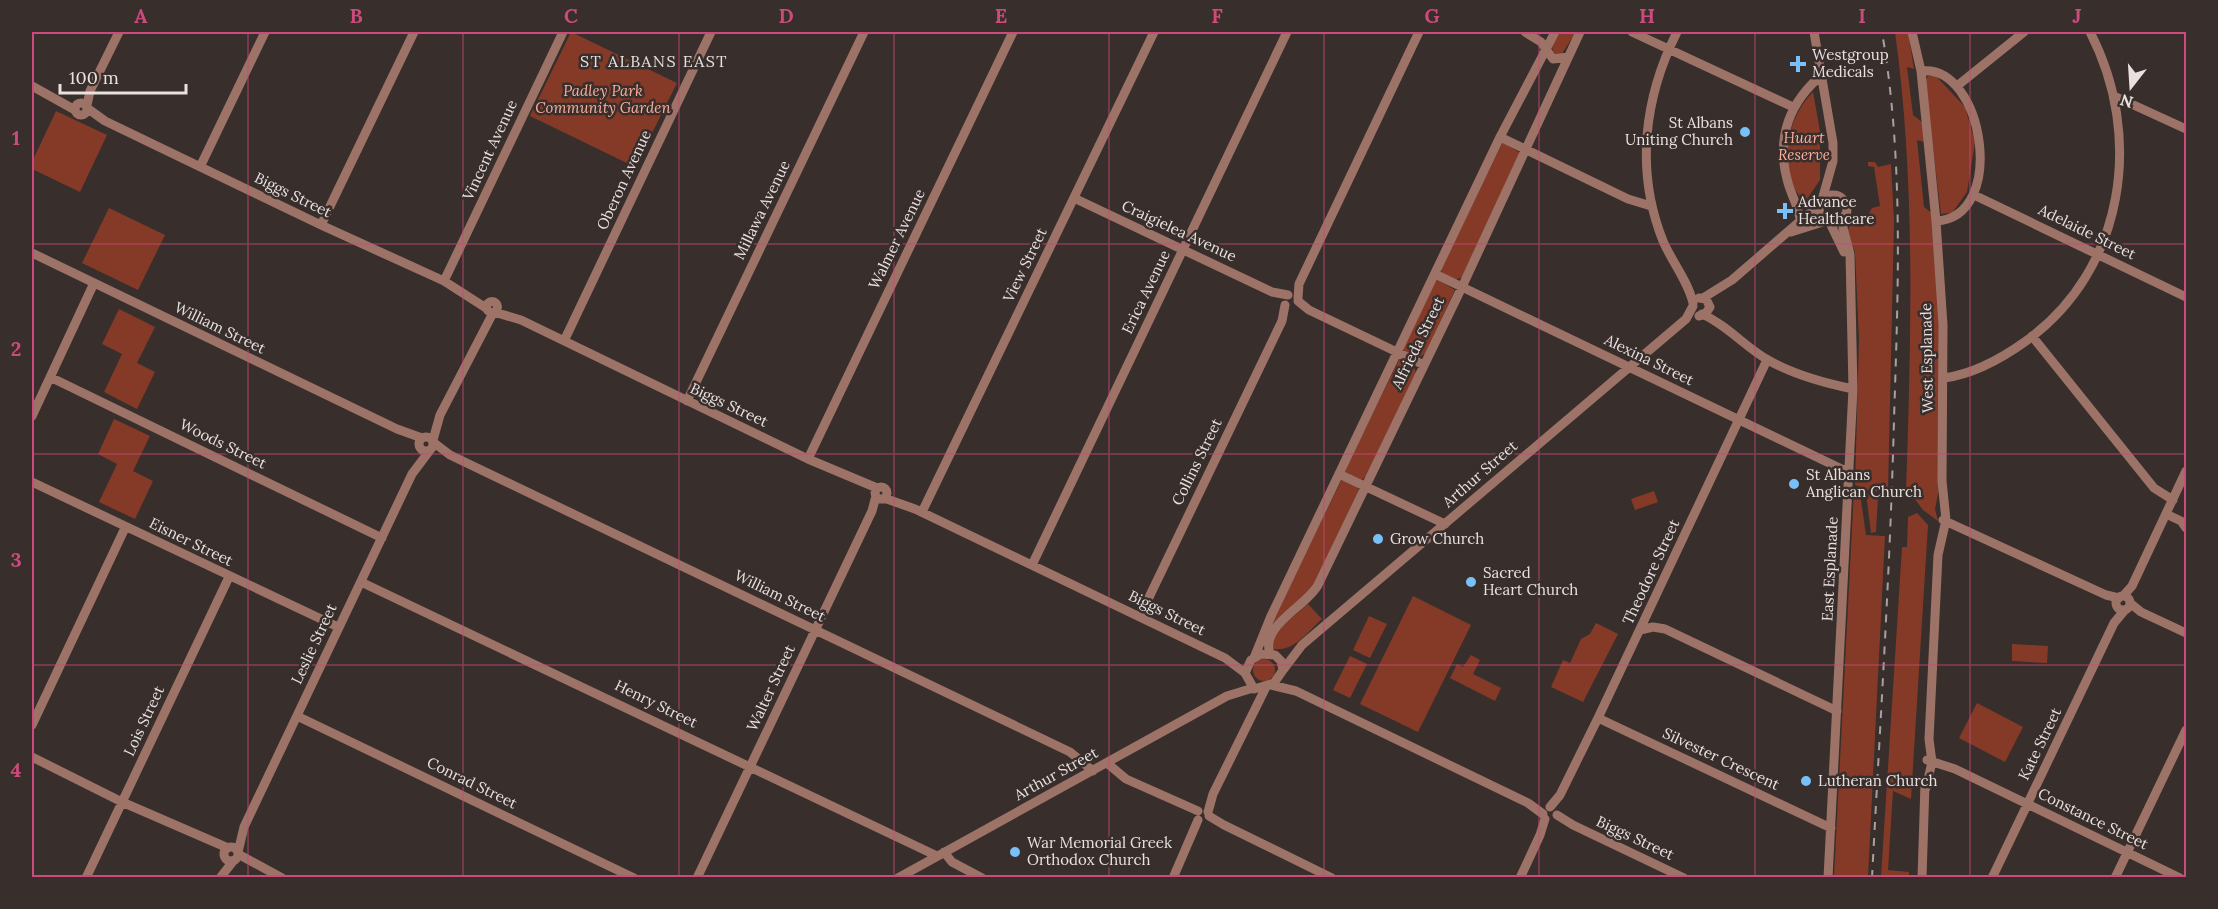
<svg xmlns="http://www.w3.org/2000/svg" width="2218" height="909" font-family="Lora,serif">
  <rect width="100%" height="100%" fill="#382e2b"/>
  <!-- green -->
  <path fill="#853a28" d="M571,32L677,83L635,167L530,116Z
    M1557,32H1576L1561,55L1555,54L1552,48Z
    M1895,32H1908L1914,69L1907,67L1913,115L1923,123L1925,142L1917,140L1924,207L1933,214L1941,346L1939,489L1935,509L1938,521L1923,510L1911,494L1906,493C1911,339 1916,184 1895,32Z
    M1935,75L1965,107L1975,142L1967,192L1952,213L1941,214L1925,81L1928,76Z
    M1813,92L1820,131V180L1805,202C1775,174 1786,118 1813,92Z
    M56,111L107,135L80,192L32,169V162Z
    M1503,142L1520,153L1462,277L1455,280L1442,274L1441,269Z
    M1868,162H1875L1878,167L1891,164L1894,221L1888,493L1868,490L1855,485L1859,339L1855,252L1847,231L1850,226L1865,221L1872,208L1880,206L1874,167L1868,166Z
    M109,208L165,235L138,290L82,263Z
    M1437,279L1455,290L1425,354L1417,358L1404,352L1403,349Z
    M119,309L155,327L137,363L155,372L137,409L104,392L122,354L102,344Z
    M1400,358L1413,363L1416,373L1367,475L1362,480L1345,473V470Z
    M114,419L150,436L133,471L153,481L135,519L99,502L117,464L98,454Z
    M1342,479L1358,487L1359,492L1309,594L1268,630Z
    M1854,490L1860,493L1866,535L1885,536L1868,877H1834Z
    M1654,491L1658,502L1635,510L1631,499Z
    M1866,494L1878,497L1876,532L1871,533Z
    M1917,513L1928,525L1911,799L1893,791L1888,870L1909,872V877H1881L1902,547H1907L1908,517Z
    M1413,596L1471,625L1418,732L1360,704Z
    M1308,604L1322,619C1308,631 1295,652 1273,649L1271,643L1275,632Z
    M1369,616L1387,624L1370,658L1353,650Z
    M1596,623L1618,634L1583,702L1551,687L1563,660L1570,663L1581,639L1590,634Z
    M2012,644L2048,646L2047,663L2012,661Z
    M1471,655L1480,660L1473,674L1501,688L1495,701L1450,678L1457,664L1463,667Z
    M1350,656L1367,664L1350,698L1333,690Z
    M1253 670a11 11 0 1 1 22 0a11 11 0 1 1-22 0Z
    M1977,703L2023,727L2005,762L1959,738Z"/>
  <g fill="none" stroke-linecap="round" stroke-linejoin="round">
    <!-- minor -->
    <path stroke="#9d7368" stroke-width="9" d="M1525,32L1541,42L1553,59L1568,57
      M1632,32L1793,107
      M1677,32C1644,98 1635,171 1663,241C1672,262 1688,281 1693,303
      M1814,32L1833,143V161L1822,200
      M1912,32L1921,71L1936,221L1943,325L1942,481L1946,520L1938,555L1929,739L1932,762L1926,788
      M1921,71C1984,63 2008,218 1936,221
      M32,86L75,110
      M1957,86L2024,32
      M2114,96L2186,129
      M75 109a6 6 0 1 1 12 0a6 6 0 1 1-12 0Z
      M87,105L90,91L119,32
      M87,108L105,121L321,225L444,281L486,308
      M1500,137L1628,199L1651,206
      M200,167L265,32
      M1974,195L2186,297
      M1819 209a14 14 0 1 1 28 0a14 14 0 1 1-28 0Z
      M1074,198L1272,292L1288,295
      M1800,219C1798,205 1790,193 1787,179C1776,137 1790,101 1823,74
      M1830,223L1844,252
      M321,225L414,32
      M1791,232L1826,221
      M32,253L397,429L422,438
      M1435,274L1850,473
      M444,281L563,32
      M1298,298L1299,284L1419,32
      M1699,298L1706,299L1710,307L1706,313L1699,316
      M1703,298L1732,280L1820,204
      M1298,301L1309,310L1424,365
      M486.5 307a5.5 5.5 0 1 1 11 0a5.5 5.5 0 1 1-11 0Z
      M494,312L521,320L808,459L877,488
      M1702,314C1727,325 1745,347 1768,360C1794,375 1824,383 1853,389
      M2032,336L2154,488L2173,500
      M564,341L711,32
      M50,377L382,538
      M1944,378C1974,374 2001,359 2026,341C2125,270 2144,136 2090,32
      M687,401L864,32
      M32,416L94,283
      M419 444a7 7 0 1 1 14 0a7 7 0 1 1-14 0Z
      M433,440L440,415L493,313
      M433,442L450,455L1070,752L1093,771
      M808,459L1013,32
      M1339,474L1445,524
      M32,482L338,627
      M875 493a6 6 0 1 1 12 0a6 6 0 1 1-12 0Z
      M884,498L915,509L1225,658L1245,673
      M922,512L1154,32
      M2166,514L2181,521L2186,528
      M1943,520L2106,595L2119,598
      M1032,565L1287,32
      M361,582L937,856
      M2116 603a7 7 0 1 1 14 0a7 7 0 1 1-14 0Z
      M2123,596L2132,586L2186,471
      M2130,603L2141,612L2186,633
      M1140,616L1282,321L1285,305
      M1640,630L1653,627L1665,629L1837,711
      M1261,654L1275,655L1281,661L1283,670L1274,683L1254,689L1245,673L1251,660Z
      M1270,654C1260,625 1306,607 1318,585L1462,287L1580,32
      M1254,658L1271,616L1500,137L1555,32
      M1283,670L1302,645L1686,319L1693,306
      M1271,685L1296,691L1528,803L1543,814
      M297,716L634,878
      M1598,718L1831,828
      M32,725L125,528
      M32,757L122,802L228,848
      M1927,760L1955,769L2180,878
      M1107,763L1126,779L1198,811
      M1550,807L1560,795L1598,718L1767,360
      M1208,812L1213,794L1266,687
      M1557,815L1573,825L1684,878
      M1209,816L1224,825L1332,878
      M224 854a7 7 0 1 1 14 0a7 7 0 1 1-14 0Z
      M238,852L244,827L412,474L430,450
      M944,852L952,862L982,878
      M238,854L282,878
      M86,878L229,577
      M220,878L234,860
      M697,878L872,511L876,496
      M898,878L1227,696L1253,688
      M1173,878L1198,820
      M1520,878L1540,835L1545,819
      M1828,878L1853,389L1850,254L1843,228L1845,215
      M1922,878L1925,784
      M1992,878L2114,623L2124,611
      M2115,878L2186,730"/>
    <!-- rail -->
    <path stroke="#a9a19f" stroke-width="2" stroke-dasharray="8 8" stroke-linecap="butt" d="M1872,878C1880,725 1890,573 1894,420C1898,290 1904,161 1882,32"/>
  </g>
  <!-- grid -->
  <path fill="none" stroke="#cc4a7c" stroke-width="1.5" stroke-opacity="0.55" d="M248,32V878M463,32V878M679,32V878M894,32V878M1109,32V878M1324,32V878M1539,32V878M1755,32V878M1970,32V878M32,244H2186M32,454H2186M32,665H2186"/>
  <!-- markers -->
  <g fill="#79bff8" stroke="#382e2b" stroke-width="2">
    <path d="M1795 55h6v6h6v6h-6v6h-6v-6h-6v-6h6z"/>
    <circle cx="1745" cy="132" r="6"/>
    <path d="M1782 202h6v6h6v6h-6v6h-6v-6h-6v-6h6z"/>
    <circle cx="1794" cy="484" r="6"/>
    <circle cx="1378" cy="539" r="6"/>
    <circle cx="1471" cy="582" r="6"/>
    <circle cx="1806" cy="781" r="6"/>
    <circle cx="1015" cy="852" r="6"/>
  </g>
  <g text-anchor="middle" stroke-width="5" stroke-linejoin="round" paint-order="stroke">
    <!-- poi labels -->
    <g font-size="15" fill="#e8e1e0" stroke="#382e2b" text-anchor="start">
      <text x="1812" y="60">Westgroup<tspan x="1812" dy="17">Medicals</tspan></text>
      <text x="1733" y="128" text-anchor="end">St Albans<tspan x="1733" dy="17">Uniting Church</tspan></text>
      <text x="1798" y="207">Advance<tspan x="1798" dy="17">Healthcare</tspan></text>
      <text x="1806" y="480">St Albans<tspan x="1806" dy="17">Anglican Church</tspan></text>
      <text x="1390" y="544">Grow Church</text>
      <text x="1483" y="578">Sacred<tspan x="1483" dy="17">Heart Church</tspan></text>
      <text x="1818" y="786">Lutheran Church</text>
      <text x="1027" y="848">War Memorial Greek<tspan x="1027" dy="17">Orthodox Church</tspan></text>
    </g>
    <!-- park labels -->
    <g font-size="15" font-style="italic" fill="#faae9c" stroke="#382e2b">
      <text x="603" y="96">Padley Park<tspan x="603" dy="17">Community Garden</tspan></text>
      <text x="1804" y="143">Huart<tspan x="1804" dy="17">Reserve</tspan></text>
    </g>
    <!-- street labels -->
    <g font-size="15" fill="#e8e1e0" stroke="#382e2b">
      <text transform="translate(490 150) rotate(-65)" y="5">Vincent Avenue</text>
      <text transform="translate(624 180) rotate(-65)" y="5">Oberon Avenue</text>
      <text transform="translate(293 195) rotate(26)" y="5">Biggs Street</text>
      <text transform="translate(762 210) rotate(-64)" y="5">Millawa Avenue</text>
      <text transform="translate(1179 231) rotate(25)" y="5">Craigielea Avenue</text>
      <text transform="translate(2087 232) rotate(26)" y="5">Adelaide Street</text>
      <text transform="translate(897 239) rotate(-64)" y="5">Walmer Avenue</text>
      <text transform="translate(1025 265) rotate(-64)" y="5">View Street</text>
      <text transform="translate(1146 292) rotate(-64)" y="5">Erica Avenue</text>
      <text transform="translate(220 328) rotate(26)" y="5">William Street</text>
      <text transform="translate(1418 343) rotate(-64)" y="5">Alfrieda Street</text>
      <text transform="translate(1927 358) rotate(-91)" y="5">West Esplanade</text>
      <text transform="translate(1649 360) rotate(26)" y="5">Alexina Street</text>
      <text transform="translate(729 405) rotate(25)" y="5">Biggs Street</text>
      <text transform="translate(223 444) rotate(26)" y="5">Woods Street</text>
      <text transform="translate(1197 462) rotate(-64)" y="5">Collins Street</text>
      <text transform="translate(1480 474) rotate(-41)" y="5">Arthur Street</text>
      <text transform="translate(191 542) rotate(26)" y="5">Eisner Street</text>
      <text transform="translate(1830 569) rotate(-87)" y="5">East Esplanade</text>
      <text transform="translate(1651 572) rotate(-65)" y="5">Theodore Street</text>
      <text transform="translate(780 596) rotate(26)" y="5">William Street</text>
      <text transform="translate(1167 613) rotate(26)" y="5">Biggs Street</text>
      <text transform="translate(314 644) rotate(-65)" y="5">Leslie Street</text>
      <text transform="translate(771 688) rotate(-65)" y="5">Walter Street</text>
      <text transform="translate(656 704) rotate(26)" y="5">Henry Street</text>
      <text transform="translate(144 721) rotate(-65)" y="5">Lois Street</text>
      <text transform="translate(2040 744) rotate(-64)" y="5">Kate Street</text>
      <text transform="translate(1721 759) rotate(25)" y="5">Silvester Crescent</text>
      <text transform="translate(1056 774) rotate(-29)" y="5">Arthur Street</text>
      <text transform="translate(472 783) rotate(26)" y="5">Conrad Street</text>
      <text transform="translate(2093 819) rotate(26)" y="5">Constance Street</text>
      <text transform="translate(1635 838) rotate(25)" y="5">Biggs Street</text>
    </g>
    <!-- neighbourhood labels -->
    <g font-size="16" letter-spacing="1.5" fill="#e8e1e0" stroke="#382e2b">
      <text x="654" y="67">ST ALBANS EAST</text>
    </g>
  </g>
  <!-- border -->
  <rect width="2218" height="909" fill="none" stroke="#382e2b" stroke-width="66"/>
  <!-- north arrow -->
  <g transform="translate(2131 87) rotate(197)" stroke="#382e2b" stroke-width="4.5" paint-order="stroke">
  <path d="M0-4.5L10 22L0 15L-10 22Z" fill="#e8e1e0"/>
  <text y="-9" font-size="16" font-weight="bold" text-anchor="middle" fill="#e8e1e0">N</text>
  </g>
  <!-- scale -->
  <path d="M60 84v9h126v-9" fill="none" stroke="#e8e1e0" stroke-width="3"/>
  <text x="69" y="84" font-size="18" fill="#e8e1e0" stroke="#382e2b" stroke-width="4.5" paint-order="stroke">100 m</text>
  <rect x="33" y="33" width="2152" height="843" fill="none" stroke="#cc4a7c" stroke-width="2"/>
  <g font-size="20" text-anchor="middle" font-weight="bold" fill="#cc4a7c">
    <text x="141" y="23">A</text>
    <text x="356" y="23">B</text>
    <text x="571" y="23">C</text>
    <text x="786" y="23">D</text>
    <text x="1001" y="23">E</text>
    <text x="1217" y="23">F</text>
    <text x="1432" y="23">G</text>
    <text x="1647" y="23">H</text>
    <text x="1862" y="23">I</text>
    <text x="2077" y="23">J</text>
    <text x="16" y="145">1</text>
    <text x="16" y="356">2</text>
    <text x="16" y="567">3</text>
    <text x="16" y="777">4</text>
  </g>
</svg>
